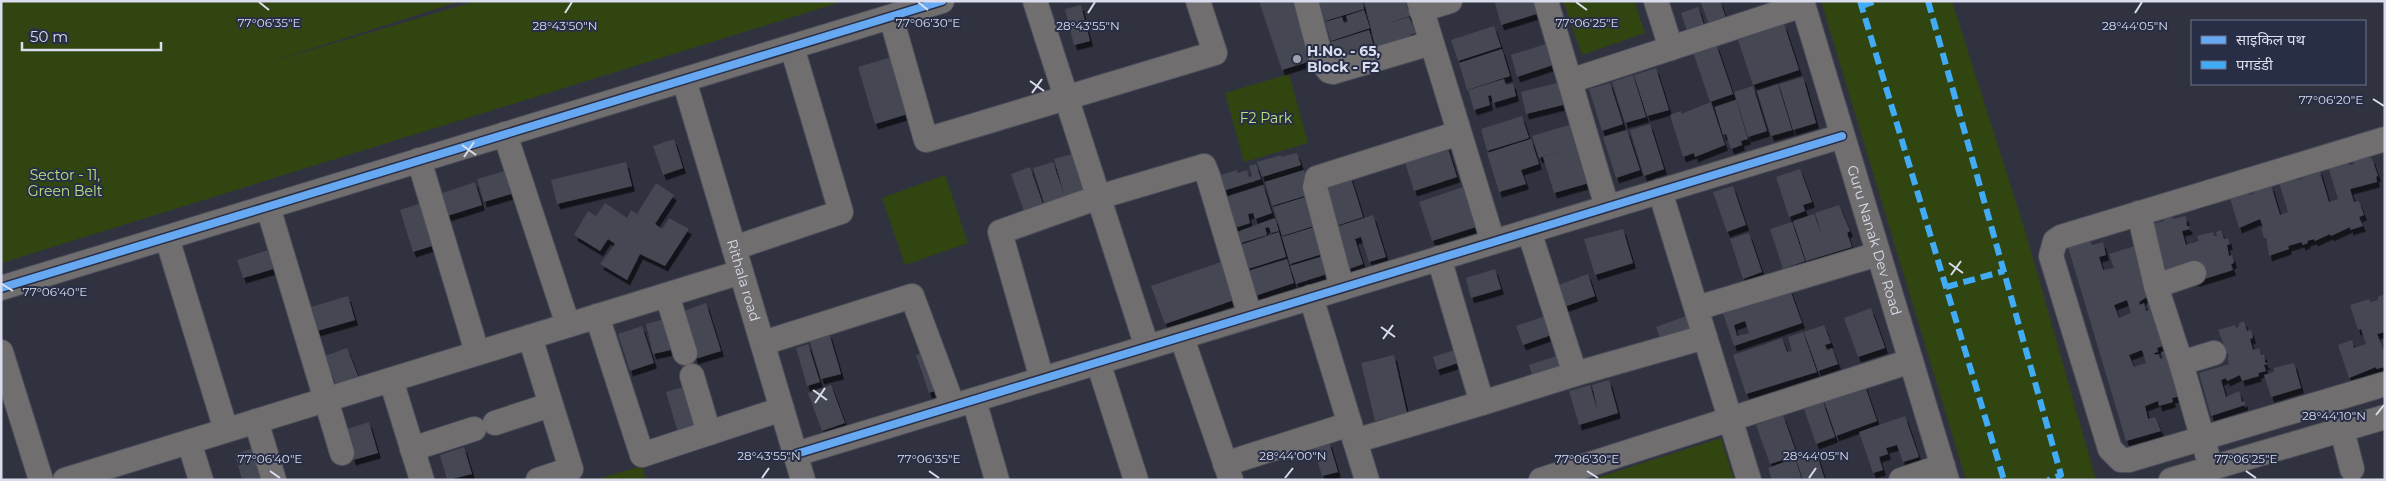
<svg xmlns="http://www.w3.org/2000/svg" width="2386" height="481" font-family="Montserrat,'Noto Sans Devanagari',sans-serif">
  <defs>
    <filter id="shadow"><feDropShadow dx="3" dy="5.5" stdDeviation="0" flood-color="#0009"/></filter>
  </defs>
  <rect width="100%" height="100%" fill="#303240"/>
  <!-- green -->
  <path fill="#314511" d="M1,1H461L264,64L476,1H844L1,263Z
    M1563,1H1634L1645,33L1582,55Z
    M1821,1H1952L2026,234L2096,480H1966Z
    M1289,74L1308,143L1244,162L1225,93Z
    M945,175L968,243L905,265L882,198Z
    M1721,438L1734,480H1590Z
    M642,466L646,480H594Z"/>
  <!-- building -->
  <path fill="#454753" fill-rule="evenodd" filter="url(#shadow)" d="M1259,1H1300L1317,59L1282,70Z
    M1319,1H1362L1364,9L1325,21Z
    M1364,1H1405L1410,16L1385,24L1409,17L1416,33L1410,35L1412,42L1377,53Z
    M1501,1H1540L1543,12L1501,25L1495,3Z
    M1705,1H1720L1727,21L1710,27L1701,3Z
    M1081,5L1090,41L1074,45L1065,9Z
    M1698,7L1706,31L1689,37L1681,13Z
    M1364,10L1370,28L1331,41L1325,22L1342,17L1344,23L1348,22L1346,16Z
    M1784,24L1799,70L1753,85L1738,40Z
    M1494,26L1501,47L1458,61L1451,40Z
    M1369,30L1376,54L1338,64L1331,42Z
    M1552,42L1559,63L1517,77L1511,55Z
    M1716,44L1733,94L1710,102L1693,52Z
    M1502,49L1510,76L1467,90L1459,63Z
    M895,56L911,113L875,124L858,67Z
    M1656,68L1669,110L1647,116L1634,75Z
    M1633,75L1646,117L1625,123L1612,82Z
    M1803,77L1816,123L1793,130L1779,84Z
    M1504,79L1506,85L1513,83L1516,96L1493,103L1491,95L1488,96L1490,105L1474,110L1468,90Z
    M1565,81L1571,103L1526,114L1521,92Z
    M1610,83L1623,124L1602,131L1589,89Z
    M1778,84L1792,130L1771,136L1757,91Z
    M1753,86L1767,131L1748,137L1734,92Z
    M1736,100L1748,139L1741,141L1742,145L1731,149L1726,134L1723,135L1715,107Z
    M1711,102L1725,145L1695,157L1694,153L1683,157L1670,115L1681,111V114Z
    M1522,116L1529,138L1487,151L1481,129Z
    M1579,122L1589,183L1554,193L1543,157L1570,148L1539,158L1532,136Z
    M1650,124L1664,169L1644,176L1630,130Z
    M1627,130L1640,170L1616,178L1603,137Z
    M674,139L683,168L663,175L653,146Z
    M1531,139L1539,164L1521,170L1526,184L1499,192L1487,153Z
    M1446,142L1457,177L1414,191L1403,156Z
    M1076,153L1088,194L1046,209L1033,168L1053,162L1065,197L1054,159Z
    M1297,153L1301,165L1262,177L1257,162L1281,155V157Z
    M2369,153L2370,158H2372L2378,176L2376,177L2377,182L2350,189L2354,202L2359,201L2364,215L2359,217L2363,226L2350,230V227L2331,236L2330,234L2315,241L2314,239L2307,241L2308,243L2302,245V242L2288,246L2289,249L2269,256L2266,238H2264L2261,228L2263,227L2260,219L2239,228L2230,198L2248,192L2249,195L2254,193L2253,190L2271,185L2280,215L2288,212L2279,182L2297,176L2298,180L2303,178L2302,175L2319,169L2329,202L2338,199L2328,166L2347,160L2349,165L2354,164L2352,159Z
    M626,162L632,186L557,204L551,180Z
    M1256,164L1261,179L1223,191L1218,176L1237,170L1238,173L1247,170L1249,177L1252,176L1249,166Z
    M1030,167L1043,204L1024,211L1011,174Z
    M515,168L521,191L484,202L477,179Z
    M1800,169L1812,202L1803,205L1805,211L1789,217L1776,177Z
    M1304,170L1311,194L1272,206L1265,182Z
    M1350,175L1363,217L1336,226L1322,183Z
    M475,182L482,205L444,217L437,195Z
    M656,183L674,195L655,224L662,229L669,218L689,229L665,266L640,254L627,280L600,264L615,244L608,239L600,251L574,235L588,211L596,216L605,203L627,218L631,210L637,214Z
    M1263,185L1272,213L1255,219L1253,213L1248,214L1250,223L1235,228L1226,197Z
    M1733,186L1746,225L1727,232L1713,192Z
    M1463,187L1476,227L1432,241L1419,202Z
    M1312,195L1320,224L1282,236L1273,207Z
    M425,202L438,244L413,252L400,210Z
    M1839,205L1850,231L1847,233L1852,247L1806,261L1793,221L1814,214L1822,236L1815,213Z
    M1373,215L1386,257L1369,262L1361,237L1355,239L1363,264L1349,269L1336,227Z
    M2171,215L2173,219L2186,216L2187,226H2189L2190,229L2182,231L2186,245L2199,241L2197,236L2213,232L2214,236H2217L2216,232L2221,230L2224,239L2228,238L2230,244L2227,245L2229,256L2232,255L2234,263L2231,264L2233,270L2198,281L2167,275L2152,224L2164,221L2163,217Z
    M1275,218L1279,231L1271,233L1269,227L1265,228L1267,235L1241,243L1237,232Z
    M1792,222L1805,261L1783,269L1770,229Z
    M1321,225L1329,252L1290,264L1282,237Z
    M1623,229L1633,263L1614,269L1604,234Z
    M1279,232L1286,257L1248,269L1240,245Z
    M1749,233L1762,272L1743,279L1730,239Z
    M1604,234L1614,269L1595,275L1584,239Z
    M2090,240L2092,245L2103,242L2106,255L2099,257L2103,270L2114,268L2109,254L2135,246L2150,295L2139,302L2140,305L2144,303L2146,311L2149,310L2147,303L2152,302L2166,345L2157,348L2158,352L2154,353L2155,355L2159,354L2160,359L2163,358L2161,352L2167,351L2181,396L2172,398L2173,402L2159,406L2158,401L2145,406L2148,419L2155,417L2161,431L2126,441L2068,247ZM2127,300L2131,313L2119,318L2114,305ZM2142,350L2146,363L2134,367L2129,355Z
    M274,248L280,267L243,278L237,260Z
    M1330,254L1336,271L1296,284L1290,266Z
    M1287,259L1294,283L1255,296L1248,271Z
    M1224,261L1237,299L1165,324L1151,286Z
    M1495,269L1501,289L1471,298L1466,278Z
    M1588,274L1595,296L1564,307L1556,286Z
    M1788,284L1802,323L1734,346L1721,307ZM1745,321L1749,333L1737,336L1734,325Z
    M2385,294V332L2377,334L2385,352V367L2376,369V367L2349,378L2338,345L2352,340L2354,348L2366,344L2361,329L2358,330L2350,305L2369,299L2370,302L2378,300V297Z
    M348,296L355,320L317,331L311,307Z
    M706,303L721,351L695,359L681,312Z
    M1871,308L1885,348L1858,357L1844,318Z
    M1548,315L1554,334L1523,345L1516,326Z
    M1686,316L1693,336L1663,347L1656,327Z
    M668,318L675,349L653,354L646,324Z
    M2244,321L2247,331L2251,330L2253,338L2250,339L2253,350L2259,348L2261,355L2264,354L2265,362L2268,364L2264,365L2266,371L2258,373L2259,376L2242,381L2240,375L2227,381L2226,378L2221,380L2226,397L2239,391L2242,402L2245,401V405L2211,416L2199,373L2229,364L2227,358L2229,357L2218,330L2235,325L2236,328L2239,326V323Z
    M1824,325L1831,343L1825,345L1827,350L1832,348L1838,364L1818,371L1804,332Z
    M642,326L654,363L630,371L618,334Z
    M1803,332L1817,372L1746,394L1733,355L1760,346L1768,370L1760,346L1782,338L1787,352L1792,351L1788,337Z
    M829,333L841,374L821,379L809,339Z
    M808,344L820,382L807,386L796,348Z
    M1463,347L1467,360L1437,370L1433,357Z
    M347,348L360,381L338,390L325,356Z
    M932,350L944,388L929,393L916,355Z
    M1394,355L1407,413L1375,421L1361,363Z
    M1559,355L1565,374L1535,384L1529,365Z
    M2294,363L2301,388L2271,397L2264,375L2274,372V368Z
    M1609,380L1618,413L1579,425L1569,391L1590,385L1598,412L1592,385Z
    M1864,383L1877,421L1836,436L1823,397L1844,390L1853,414L1844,390Z
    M690,385L702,429L679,436L666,392Z
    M831,385L845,423L822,431L808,393Z
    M1823,402L1835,437L1816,444L1804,409Z
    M1783,415L1797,455L1770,464L1756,425Z
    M1905,416L1919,457L1903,462L1897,445L1886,448L1888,454L1879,457L1883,470L1873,473L1859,432Z
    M369,422L378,453L353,460L344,430Z
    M1329,442L1338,472L1322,476L1313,446Z
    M261,446L271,480H242L235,454Z
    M464,447L472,474L447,480L440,455Z
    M1816,452L1825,480H1803L1796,459Z
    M1795,458L1802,480H1772L1768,468Z"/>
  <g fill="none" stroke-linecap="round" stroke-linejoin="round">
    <!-- minor casing -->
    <g stroke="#4d4e5a" stroke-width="26">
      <g id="minor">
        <path d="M1035,1L1147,347"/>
        <path d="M1306,1L1322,62L1329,71L1333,72L1431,43"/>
        <path d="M1419,1L1493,242"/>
        <path d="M1546,1L1607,207"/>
        <path d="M1656,1L1671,48"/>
        <path id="s1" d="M1802,1L1947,480"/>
        <path d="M1421,10L1450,1"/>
        <path d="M891,17L926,140L1215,53L1198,1"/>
        <path id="s2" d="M684,80L803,480"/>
        <path d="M1570,81L1803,5"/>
        <path d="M505,134L568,325"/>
        <path d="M2385,139L2061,237L2055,241L2051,256L2110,449L2121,460H2129L2385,384"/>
        <path d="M419,160L477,352"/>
        <path d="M1660,191L1749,480"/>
        <path d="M268,207L342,453"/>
        <path d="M2139,213L2156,286L2194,273"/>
        <path d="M1529,231L1575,374L1705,337"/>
        <path d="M167,238L226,430"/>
        <path d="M734,248L841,212L792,47"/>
        <path d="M2156,286L2181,363"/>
        <path d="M1,288L942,1"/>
        <path d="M1342,288L1315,187L1317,178L1459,133"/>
        <path d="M667,295L685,353"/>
        <path d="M1311,297L1367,480"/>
        <path d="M1697,308L1878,254"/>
        <path d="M597,316L642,455L782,409"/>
        <path d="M530,337L571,469L538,480"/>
        <path d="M1182,338L1231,480"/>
        <path d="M763,343L912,296L953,406"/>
        <path d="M1,352L41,480"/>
        <path d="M1098,362L1136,480"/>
        <path d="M692,376L709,433"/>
        <path d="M1042,379L1000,232L1099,197L1204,166L1208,176L1250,316"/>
        <path d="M391,380L422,480"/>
        <path d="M974,400L997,480"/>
        <path d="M1482,403L1575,374"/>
        <path d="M256,421L274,480"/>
        <path d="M495,423L550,405"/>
        <path d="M2342,430L2352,469"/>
        <path d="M1355,441L1482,403L1439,258"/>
        <path d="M189,442L201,480"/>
        <path d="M412,449L474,429"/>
        <path d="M796,454L1842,136"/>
        <path d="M2207,454L2181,363L2214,353"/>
        <path d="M1225,464L1350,424"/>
        <path d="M65,480L741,272"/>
        <path d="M1541,480L1911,361"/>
        <path d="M1901,480L1943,466"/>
        <path d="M2171,480L2385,417"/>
      </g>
    </g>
    <!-- minor -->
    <use href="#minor" stroke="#716e70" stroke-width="24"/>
    <!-- quiet -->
    <path stroke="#42abf6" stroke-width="6" stroke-dasharray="12 6" stroke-linecap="butt" d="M1860,1L2004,480
      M1928,1L2061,475L2048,480
      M1862,6L1876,1
      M1946,287L2004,271"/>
    <!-- cycleway casing -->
    <g stroke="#292e47" stroke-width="11">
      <path id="cycleway" d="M1,288L942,1
        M796,454L1842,136"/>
    </g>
    <!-- cycleway -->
    <use href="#cycleway" stroke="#66a8f1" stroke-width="8"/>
  </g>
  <!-- ticks -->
  <path fill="none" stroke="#d9dded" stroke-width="2" d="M259,2L269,10M918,2L928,10M1576,2L1587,10M565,13L572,2M1088,13L1095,2M2135,13L2142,2M1030,81L1044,91M1032,93L1042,79M2373,99L2384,106M462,145L476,155M464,157L474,142M1949,263L1963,273M1951,275L1961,261M2,284L13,291M1381,327L1395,337M1383,339L1393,325M813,390L827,400M815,403L825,388M2376,415L2384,405M270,471L280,478M929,471L939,478M1587,471L1598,478M2246,471L2256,478M762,478L769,468M1285,478L1293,468M1809,478L1816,468"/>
  <!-- markers -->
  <circle fill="#9ea1b0" stroke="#292e47" stroke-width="2" cx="1297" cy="59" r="5"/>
  <g text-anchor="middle" stroke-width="4" stroke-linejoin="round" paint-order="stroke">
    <!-- poi labels -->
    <g font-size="14" font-weight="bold" fill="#d9dded" stroke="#292e47" text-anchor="start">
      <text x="1307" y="56">H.No. - 65,<tspan x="1307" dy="16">Block - F2</tspan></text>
    </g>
    <!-- park labels -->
    <g font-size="14" fill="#b7e37f" stroke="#292e47">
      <text x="1266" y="123">F2 Park</text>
      <text x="65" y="180">Sector - 11,<tspan x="65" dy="16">Green Belt</tspan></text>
    </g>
    <!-- street labels -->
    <g font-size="14" fill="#d9dded" stroke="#292e47">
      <text dy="5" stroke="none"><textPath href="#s1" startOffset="250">Guru Nanak Dev Road</textPath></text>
      <text dy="5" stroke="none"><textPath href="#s2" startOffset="209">Rithala road</textPath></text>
    </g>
  </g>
  <g font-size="12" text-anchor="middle" fill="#d9dded" stroke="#292e47" stroke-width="4" stroke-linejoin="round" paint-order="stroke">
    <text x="269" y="27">77°06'35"E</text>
    <text x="928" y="27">77°06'30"E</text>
    <text x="1587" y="27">77°06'25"E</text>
    <text x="565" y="30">28°43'50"N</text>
    <text x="1088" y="30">28°43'55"N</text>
    <text x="2135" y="30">28°44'05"N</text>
    <text x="2331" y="104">77°06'20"E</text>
    <text x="55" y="296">77°06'40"E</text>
    <text x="2334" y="420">28°44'10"N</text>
    <text x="769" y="460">28°43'55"N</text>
    <text x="1293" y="460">28°44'00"N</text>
    <text x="1816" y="460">28°44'05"N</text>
    <text x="270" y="463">77°06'40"E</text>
    <text x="929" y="463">77°06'35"E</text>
    <text x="1587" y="463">77°06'30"E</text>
    <text x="2246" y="463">77°06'25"E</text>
  </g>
  <!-- border -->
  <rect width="2386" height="481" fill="none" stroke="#d9dded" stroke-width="5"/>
  <!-- legend -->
  <rect x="2191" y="20" width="175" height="65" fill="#292e47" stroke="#6f7489"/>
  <rect x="2201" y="36" width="25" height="8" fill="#66a8f1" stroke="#6f7489"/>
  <text x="2236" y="45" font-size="15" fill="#d9dded">साइकिल पथ</text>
  <rect x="2201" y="61" width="25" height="8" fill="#42abf6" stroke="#6f7489"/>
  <text x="2236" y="70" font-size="15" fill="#d9dded">पगडंडी</text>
  <!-- scale -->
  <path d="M22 42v8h139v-8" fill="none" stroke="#d9dded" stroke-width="2.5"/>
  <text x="30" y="42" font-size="15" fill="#d9dded" stroke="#292e47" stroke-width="4" paint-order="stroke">50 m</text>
</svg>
